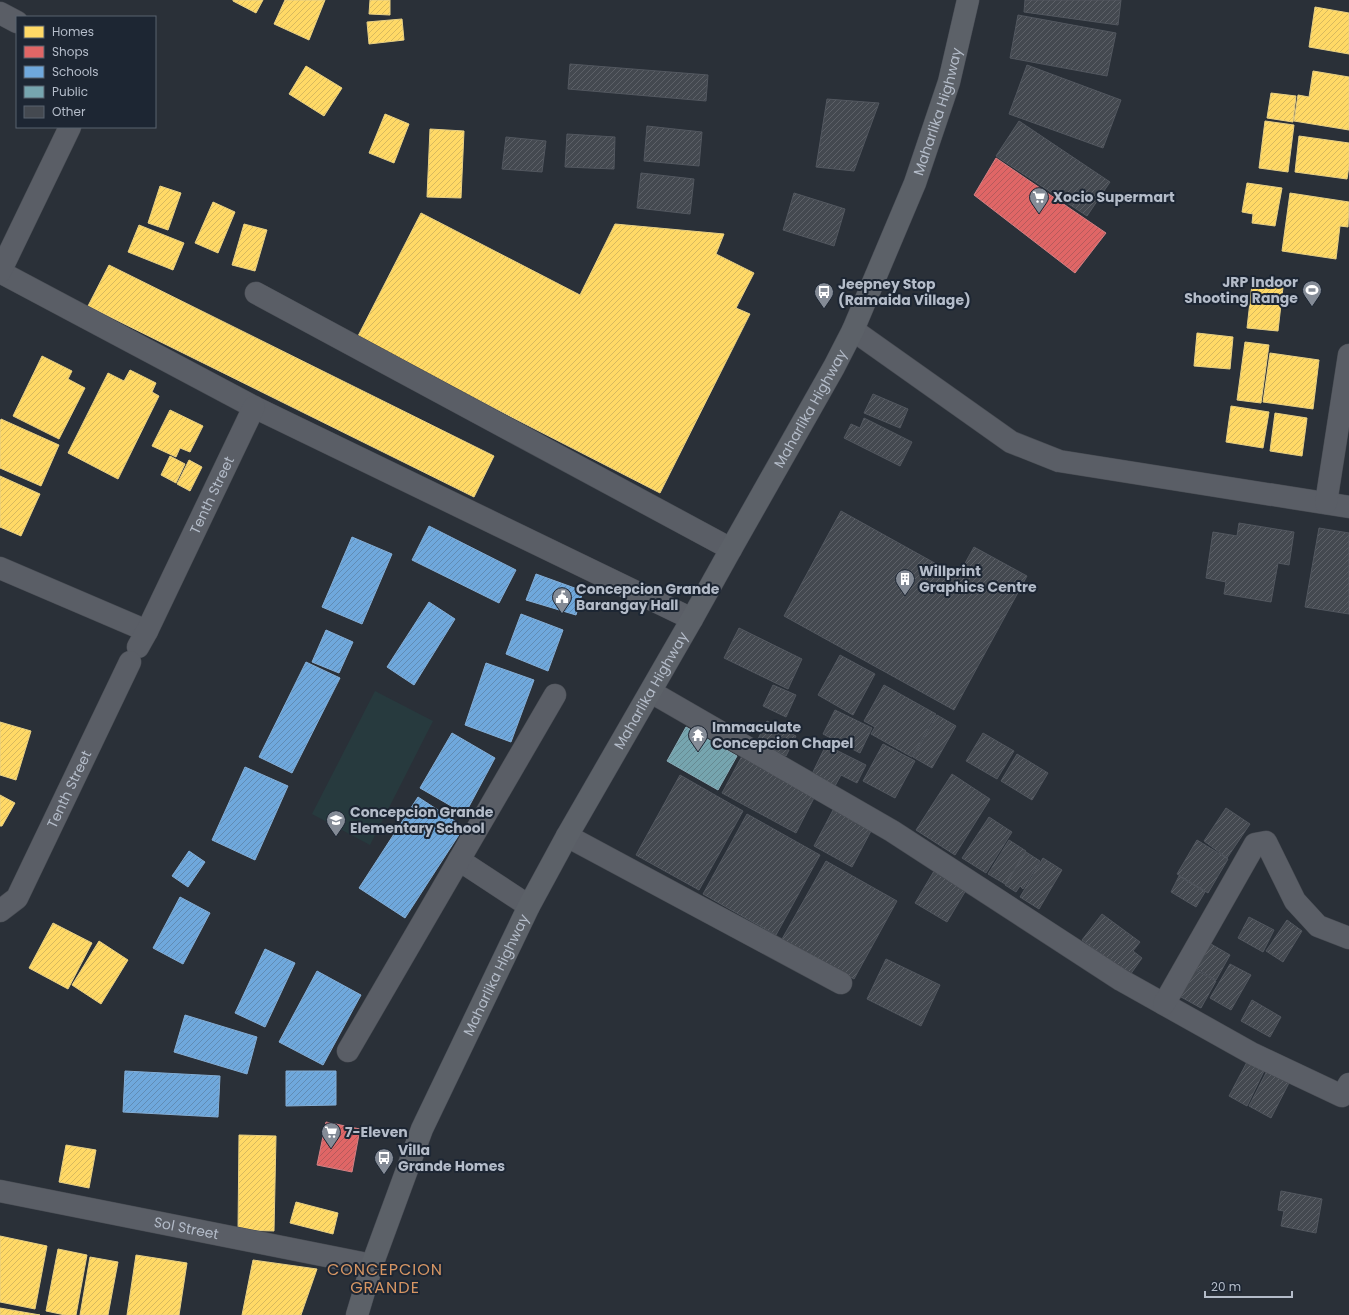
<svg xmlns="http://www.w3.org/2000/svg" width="1349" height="1315" font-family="Poppins,sans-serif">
  <defs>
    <pattern id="homes-hatch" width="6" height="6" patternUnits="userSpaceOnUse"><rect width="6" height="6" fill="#ffd966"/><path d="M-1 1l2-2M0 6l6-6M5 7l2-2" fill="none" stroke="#d7b95e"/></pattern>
    <pattern id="shops-hatch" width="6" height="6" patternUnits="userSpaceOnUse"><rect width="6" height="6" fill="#e06666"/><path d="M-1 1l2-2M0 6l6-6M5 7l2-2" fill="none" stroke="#b65a5c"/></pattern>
    <pattern id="schools-hatch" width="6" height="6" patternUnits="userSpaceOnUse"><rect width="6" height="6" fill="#6fa8dc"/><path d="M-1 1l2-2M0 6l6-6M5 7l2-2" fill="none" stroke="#618cb4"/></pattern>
    <pattern id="public-hatch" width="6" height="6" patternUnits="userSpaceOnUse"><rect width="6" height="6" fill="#76a5af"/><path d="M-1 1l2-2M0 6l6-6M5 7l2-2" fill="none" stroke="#668a92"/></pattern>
    <pattern id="building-hatch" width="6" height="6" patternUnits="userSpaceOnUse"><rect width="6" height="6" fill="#444950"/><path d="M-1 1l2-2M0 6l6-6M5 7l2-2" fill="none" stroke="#5d6168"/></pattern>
  </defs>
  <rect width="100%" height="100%" fill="#2a3038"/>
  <!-- garden -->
  <path fill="#273a3e" d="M375,691L433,721L370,845L312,814Z"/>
  <!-- homes -->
  <path fill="url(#homes-hatch)" stroke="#e8d084" d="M233,0H263L256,13L233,1Z
    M285,0H325L309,40L274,24Z
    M370,0H390V15L369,14Z
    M1315,7L1349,13V54L1309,47Z
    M402,19L404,40L369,44L367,22Z
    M306,66L342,88L324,116L289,94Z
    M1313,71L1349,77V130L1294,121L1298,95L1309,97Z
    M1271,93L1296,96L1293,122L1267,118Z
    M385,114L409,124L394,163L369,153Z
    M1265,121L1294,125L1288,172L1259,168Z
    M430,129L464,131L461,198L427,197Z
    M1299,136L1349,143V166L1347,179L1295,172Z
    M1247,183L1282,188L1275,226L1252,223L1253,214L1242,212Z
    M160,186L181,193L168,230L148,223Z
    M1290,193L1349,202L1348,227L1340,226L1336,259L1282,251Z
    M213,202L235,212L218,253L195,243Z
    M421,213L580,295L615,224L724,234L716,254L754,273L736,308L750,314L660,493L357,338Z
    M244,224L267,230L255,271L232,265Z
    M139,225L184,243L173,270L128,252Z
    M109,265L494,456L474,497L88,306Z
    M1252,284L1283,287L1278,331L1247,328Z
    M1197,333L1233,337L1230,369L1194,366Z
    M1245,342L1269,345L1261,403L1237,400Z
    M1270,353L1319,360L1313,409L1263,402Z
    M42,356L72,371L68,379L85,388L59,439L13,416Z
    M130,370L156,383L152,392L159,396L118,479L68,453L108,373L124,381Z
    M1231,406L1269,412L1263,448L1226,442Z
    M170,410L203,426L190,452L180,448L176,457L152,446Z
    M1275,413L1307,418L1302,456L1270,451Z
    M1,419L59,445L41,486L0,468V422Z
    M170,456L185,464L176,483L161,475Z
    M189,460L202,467L190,491L177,484Z
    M0,476L40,494L21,536L0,527Z
    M0,722L31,731L16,780L0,775Z
    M0,795L15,803L2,826H0Z
    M53,923L92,943L68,989L29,968Z
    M99,941L128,960L101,1004L72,985Z
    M239,1135L276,1136L274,1231L238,1230Z
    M66,1145L96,1150L89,1188L59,1182Z
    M296,1202L338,1213L333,1234L290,1223Z
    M0,1236L47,1246L35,1309L0,1302Z
    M58,1249L87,1255L76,1315H65L46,1311Z
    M136,1255L187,1263L179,1315H127Z
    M90,1257L118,1262L108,1315H80Z
    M253,1260L317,1269L301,1315H242Z
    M0,1308L40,1315H0Z"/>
  <!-- shops -->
  <path fill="url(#shops-hatch)" stroke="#d38084" d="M996,158L1106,233L1075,273L974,195Z
    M326,1122L360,1129L352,1172L317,1165Z"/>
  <!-- schools -->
  <path fill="url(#schools-hatch)" stroke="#84aed6" d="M429,526L516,570L499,603L412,560Z
    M352,537L392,554L362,624L322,607Z
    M536,574L583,591L576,615L526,600Z
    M429,602L455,619L414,685L387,667Z
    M521,614L563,630L548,671L506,654Z
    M326,630L353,642L339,673L312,662Z
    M306,662L340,678L292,773L259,757Z
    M486,663L534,680L511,742L465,725Z
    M452,733L495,758L465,814L420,788Z
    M245,767L288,786L255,860L212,840Z
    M418,797L464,827L405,918L359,888Z
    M189,851L205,862L188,887L172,876Z
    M180,897L210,913L183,964L153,948Z
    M265,949L295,963L265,1027L235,1013Z
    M317,971L361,995L323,1065L279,1042Z
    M185,1015L257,1037L247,1074L174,1052Z
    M125,1071L220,1076L218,1117L123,1112Z
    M286,1071H336V1105L286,1106Z"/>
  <!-- public -->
  <path fill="url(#public-hatch)" stroke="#89acb7" d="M686,727L737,756L718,790L667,761Z"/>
  <!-- building -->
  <path fill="url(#building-hatch)" stroke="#52575f" d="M1025,0H1121L1118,25L1024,12Z
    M1018,15L1116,33L1107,76L1010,58Z
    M570,64L708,75L706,101L568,89Z
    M1027,65L1121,100L1103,148L1009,114Z
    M827,99L879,103L854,171L816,167Z
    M1019,121L1110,182L1087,216L996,156Z
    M647,126L702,132L699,166L644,161Z
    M567,134L615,137L614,169L565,167Z
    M506,137L546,141L542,172L502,169Z
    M641,173L694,179L690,214L637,208Z
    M794,193L845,209L834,246L783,230Z
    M873,394L908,409L900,428L864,413Z
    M864,418L912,442L900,466L844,438L851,424L860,428Z
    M841,511L958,576L974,547L1027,576L954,710L784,616Z
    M1239,523L1294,532L1289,565L1278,563L1271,602L1224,594L1226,582L1206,578L1213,532L1237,536Z
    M1319,528L1349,533V614L1305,607Z
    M739,628L802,659L788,689L724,658Z
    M840,655L875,674L853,715L818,695Z
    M773,685L796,695L786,717L763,706Z
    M884,685L936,714L912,757L871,734L875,727L864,721Z
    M835,710L872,728L860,753L823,734Z
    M937,715L956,726L932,768L913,757Z
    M767,721L796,736L786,756L757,741Z
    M983,733L1014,751L997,779L966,761Z
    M883,744L915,761L895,798L863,781Z
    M826,745L866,765L857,783L841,775L835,786L812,774Z
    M1017,754L1048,773L1032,800L1001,781Z
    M742,756L815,796L796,833L722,793Z
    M952,774L990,799L955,855L916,830Z
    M680,775L743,811L699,890L636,855Z
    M1226,808L1250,824L1227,858L1204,841Z
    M833,810L871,831L852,867L814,846Z
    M747,814L820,855L776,935L703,894Z
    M989,817L1012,832L986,873L962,858Z
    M1009,840L1026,851L1005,884L988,874Z
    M1197,840L1228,859L1208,893L1177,874Z
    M1026,852L1040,861L1023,889L1020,886L1016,892L1005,885Z
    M1043,858L1062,870L1039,909L1020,897Z
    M826,861L897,901L854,979L782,939Z
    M934,871L966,890L947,922L915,903Z
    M1179,876L1205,892L1196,907L1171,892Z
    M1102,914L1140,942L1133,951L1142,958L1130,975L1082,940Z
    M1249,917L1274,930L1263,952L1238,938Z
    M1287,920L1302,931L1283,962L1266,951Z
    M1204,940L1230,955L1216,980L1190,965Z
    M886,959L940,985L921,1026L867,999Z
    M1230,964L1251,975L1231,1010L1210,998Z
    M1187,965L1216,981L1201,1008L1172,992Z
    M1252,1000L1281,1017L1270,1037L1241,1021Z
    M1248,1060L1265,1069L1247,1106L1229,1096Z
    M1269,1067L1291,1079L1271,1118L1249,1106Z
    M1281,1191L1322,1199L1316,1233L1281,1226L1284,1211L1278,1210Z"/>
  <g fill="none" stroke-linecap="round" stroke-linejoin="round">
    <!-- minor casing -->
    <g stroke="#484c53" stroke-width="23">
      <g id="minor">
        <path d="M0,13L17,22"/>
        <path d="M0,272L254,407L692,619"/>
        <path d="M0,272L70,127"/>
        <path d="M256,293L731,549"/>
        <path d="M853,330L1011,442L1059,461L1349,507"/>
        <path d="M1326,503L1349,355"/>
        <path d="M0,568L147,631"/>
        <path id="s1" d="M138,647L147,631L254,407"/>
        <path d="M651,692L892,831L1121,980L1253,1054L1342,1096L1349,1084"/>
        <path d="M567,836L841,983"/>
        <path d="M459,860L529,906"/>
        <path id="s2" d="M0,911L17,898L130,662"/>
        <path d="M1164,1004L1255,844L1266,842L1295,901L1318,926L1349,938"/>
        <path d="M348,1051L555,695"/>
        <path id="s3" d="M0,1191L372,1265"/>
      </g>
    </g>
    <!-- major casing -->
    <g stroke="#484c55" stroke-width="23">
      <g id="major">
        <path id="s4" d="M357,1315L372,1265L422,1129L529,906L567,836L692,619L731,549L834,367L853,330L915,183L949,82L968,0"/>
      </g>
    </g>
    <!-- minor -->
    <use href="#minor" stroke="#5a5e66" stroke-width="22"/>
    <!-- major -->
    <use href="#major" stroke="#5c6168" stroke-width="22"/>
  </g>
  <!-- icons -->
  <defs>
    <g id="supermarket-pin" transform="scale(1)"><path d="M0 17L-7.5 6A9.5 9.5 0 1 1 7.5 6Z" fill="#848b96" stroke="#1d2633"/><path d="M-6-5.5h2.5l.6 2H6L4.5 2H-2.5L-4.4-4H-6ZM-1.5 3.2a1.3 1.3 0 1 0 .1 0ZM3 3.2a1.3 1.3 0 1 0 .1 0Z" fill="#fff"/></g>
    <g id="stadium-pin" transform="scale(1)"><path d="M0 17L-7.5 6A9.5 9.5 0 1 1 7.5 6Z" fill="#848b96" stroke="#1d2633"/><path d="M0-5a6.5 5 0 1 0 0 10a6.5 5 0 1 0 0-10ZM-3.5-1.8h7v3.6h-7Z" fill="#fff"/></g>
    <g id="bus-pin" transform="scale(1)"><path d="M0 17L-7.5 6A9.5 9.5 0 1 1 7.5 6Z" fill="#848b96" stroke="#1d2633"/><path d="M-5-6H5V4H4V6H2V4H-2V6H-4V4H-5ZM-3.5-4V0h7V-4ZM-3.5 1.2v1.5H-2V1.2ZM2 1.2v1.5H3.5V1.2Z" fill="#fff"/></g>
    <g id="building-pin" transform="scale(1)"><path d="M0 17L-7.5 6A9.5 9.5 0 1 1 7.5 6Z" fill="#848b96" stroke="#1d2633"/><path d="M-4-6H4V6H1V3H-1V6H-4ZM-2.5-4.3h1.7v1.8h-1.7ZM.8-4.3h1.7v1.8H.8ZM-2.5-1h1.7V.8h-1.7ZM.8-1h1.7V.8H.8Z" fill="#fff"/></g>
    <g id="civic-pin" transform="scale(1)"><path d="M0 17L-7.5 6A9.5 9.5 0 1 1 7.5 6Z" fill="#848b96" stroke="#1d2633"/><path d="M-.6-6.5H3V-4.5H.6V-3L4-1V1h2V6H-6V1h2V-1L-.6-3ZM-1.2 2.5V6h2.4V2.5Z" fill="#fff"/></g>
    <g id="temple-pin" transform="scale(1)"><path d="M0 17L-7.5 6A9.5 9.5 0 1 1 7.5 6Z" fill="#848b96" stroke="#1d2633"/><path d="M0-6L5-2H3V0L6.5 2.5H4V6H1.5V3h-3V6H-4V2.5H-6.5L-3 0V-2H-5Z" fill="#fff"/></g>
    <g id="school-pin" transform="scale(1)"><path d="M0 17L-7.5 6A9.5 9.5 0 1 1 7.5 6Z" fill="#848b96" stroke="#1d2633"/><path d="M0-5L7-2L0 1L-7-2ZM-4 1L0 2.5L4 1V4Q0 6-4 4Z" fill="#fff"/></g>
  </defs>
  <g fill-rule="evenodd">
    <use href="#supermarket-pin" x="1039" y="197"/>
    <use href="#stadium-pin" x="1312" y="290"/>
    <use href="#bus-pin" x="824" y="292"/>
    <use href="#building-pin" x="905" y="579"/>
    <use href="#civic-pin" x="562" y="597"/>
    <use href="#temple-pin" x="698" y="735"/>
    <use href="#school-pin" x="336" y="820"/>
    <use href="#supermarket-pin" x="331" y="1132"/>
    <use href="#bus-pin" x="384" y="1158"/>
  </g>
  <g text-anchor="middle" stroke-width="4" stroke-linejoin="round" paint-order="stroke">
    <!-- street labels -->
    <g font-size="14" fill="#b4bcc9" stroke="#1d2633">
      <text dy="5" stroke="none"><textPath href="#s4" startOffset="1340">Maharlika Highway</textPath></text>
      <text dy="5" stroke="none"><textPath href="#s4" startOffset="1016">Maharlika Highway</textPath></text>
      <text dy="5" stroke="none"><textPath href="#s1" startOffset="169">Tenth Street</textPath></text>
      <text dy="5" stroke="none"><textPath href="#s4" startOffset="692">Maharlika Highway</textPath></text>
      <text dy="5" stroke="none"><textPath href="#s2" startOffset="142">Tenth Street</textPath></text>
      <text dy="5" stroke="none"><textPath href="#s4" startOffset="368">Maharlika Highway</textPath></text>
      <text dy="5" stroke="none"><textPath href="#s3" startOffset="190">Sol Street</textPath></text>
    </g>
    <!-- poi labels -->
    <g font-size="14" font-weight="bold" fill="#b4bcc9" stroke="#1d2633" text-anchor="start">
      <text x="1053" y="202">Xocio Supermart</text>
      <text x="1298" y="287" text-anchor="end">JRP Indoor<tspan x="1298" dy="16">Shooting Range</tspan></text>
      <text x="838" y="289">Jeepney Stop<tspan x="838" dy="16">(Ramaida Village)</tspan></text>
      <text x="919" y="576">Willprint<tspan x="919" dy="16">Graphics Centre</tspan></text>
      <text x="576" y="594">Concepcion Grande<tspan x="576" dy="16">Barangay Hall</tspan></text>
      <text x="712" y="732">Immaculate<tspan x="712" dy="16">Concepcion Chapel</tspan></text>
      <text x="350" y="817">Concepcion Grande<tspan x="350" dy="16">Elementary School</tspan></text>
      <text x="345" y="1137">7-Eleven</text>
      <text x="398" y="1155">Villa<tspan x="398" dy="16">Grande Homes</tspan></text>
    </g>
    <!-- quarter labels -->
    <g font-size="16" letter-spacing="1" fill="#d59563" stroke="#1d2633">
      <text x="385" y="1275">CONCEPCION<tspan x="385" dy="18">GRANDE</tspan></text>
    </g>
  </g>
  <!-- legend -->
  <rect x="16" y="16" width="140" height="112" fill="#1d2633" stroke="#59626f"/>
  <rect x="24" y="26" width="20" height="12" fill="#ffd966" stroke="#59626f"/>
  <text x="52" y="36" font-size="12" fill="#b4bcc9">Homes</text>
  <rect x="24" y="46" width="20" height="12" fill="#e06666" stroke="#59626f"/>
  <text x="52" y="56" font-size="12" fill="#b4bcc9">Shops</text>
  <rect x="24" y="66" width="20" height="12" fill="#6fa8dc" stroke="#59626f"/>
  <text x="52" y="76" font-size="12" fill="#b4bcc9">Schools</text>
  <rect x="24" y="86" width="20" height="12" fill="#76a5af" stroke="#59626f"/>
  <text x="52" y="96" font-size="12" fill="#b4bcc9">Public</text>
  <rect x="24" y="106" width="20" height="12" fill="#444950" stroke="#59626f"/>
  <text x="52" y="116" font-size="12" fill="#b4bcc9">Other</text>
  <!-- scale -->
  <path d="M1205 1291v6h87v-6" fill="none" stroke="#b4bcc9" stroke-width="2"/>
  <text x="1211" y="1291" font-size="12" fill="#b4bcc9" stroke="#1d2633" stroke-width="3" paint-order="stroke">20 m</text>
</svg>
